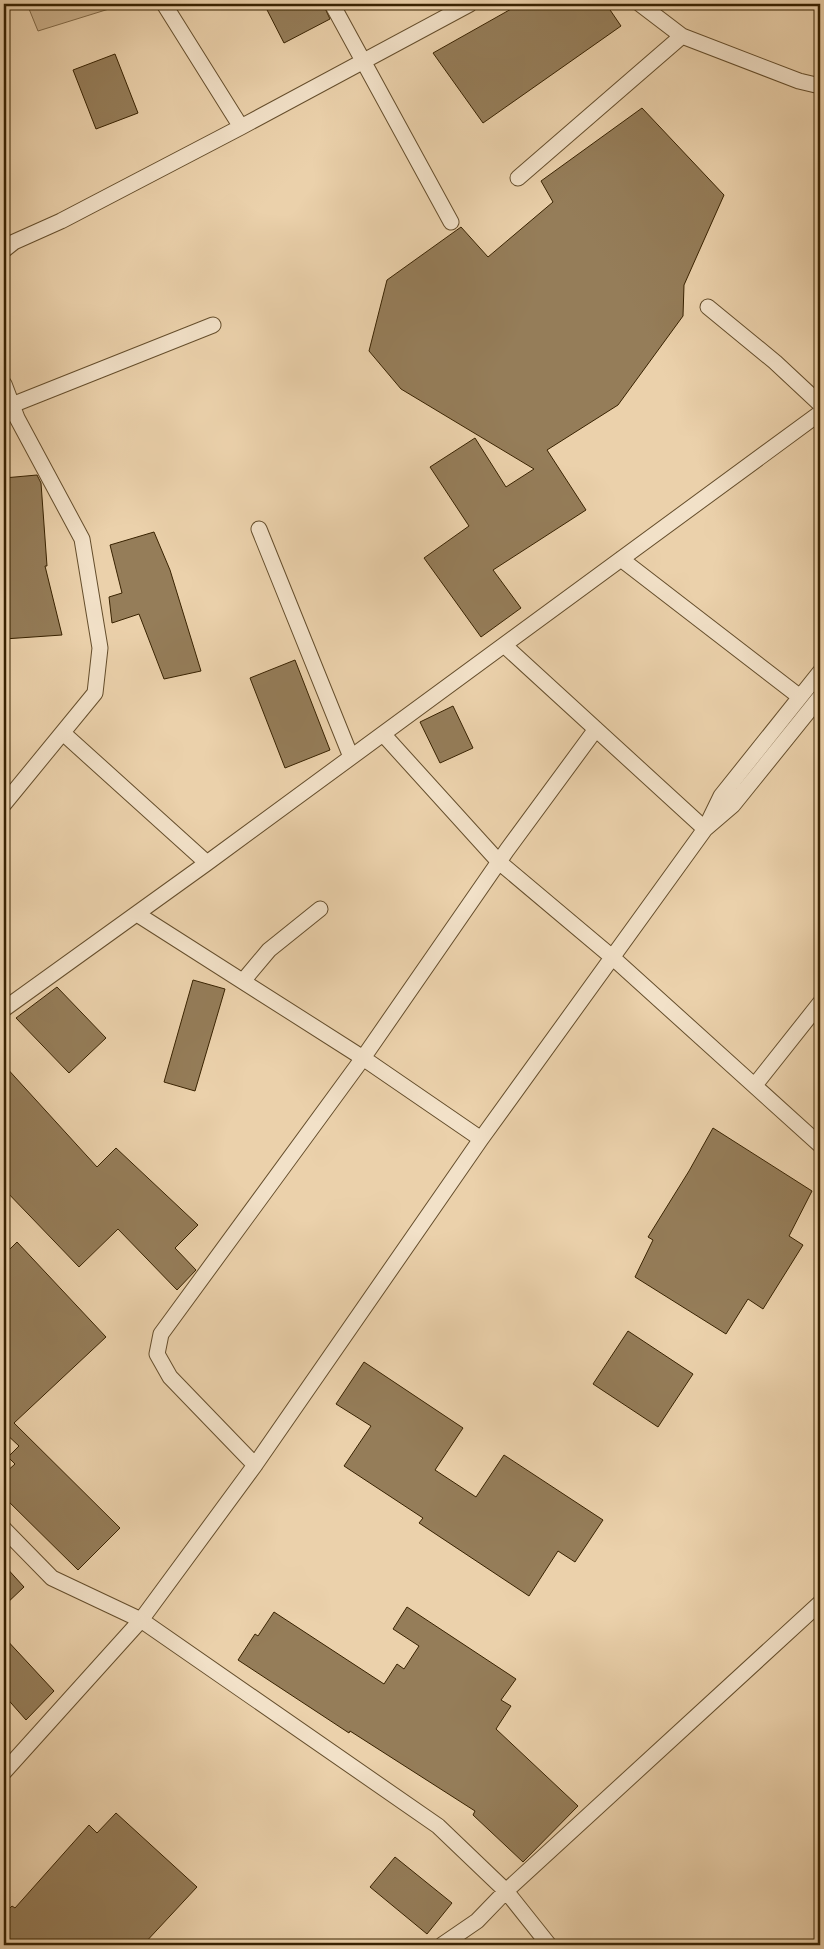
<svg xmlns="http://www.w3.org/2000/svg" width="824" height="1949" font-family="Cardo,serif">
  <rect width="100%" height="100%" fill="#ebd1ab"/>
  <filter id="stains"><feTurbulence type="fractalNoise" baseFrequency=".004" numOctaves="4"/><feColorMatrix values="0 0 0 0 .2 0 0 0 0 .09 0 0 0 0 .02 0 0 0 .5 -.17"/></filter>
  <radialGradient id="worn" r=".72"><stop offset=".6" stop-color="#630" stop-opacity="0"/><stop offset="1" stop-color="#630" stop-opacity=".3"/></radialGradient>
  <!-- green -->
  <path fill="#cdb38e" stroke="#826a48" d="M27,4H125L38,31Z"/>
  <!-- building -->
  <path fill="#957d59" stroke="#382201" d="M264,4H323L330,19L284,43Z
    M520,4H606L621,26L483,123L433,53Z
    M115,54L138,113L96,129L73,70Z
    M642,108L724,195L684,285L683,316L618,405L547,450L586,510L493,570L521,608L481,637L424,558L469,526L430,467L475,438L506,487L534,469L401,389L369,351L387,280L461,227L488,257L553,202L541,181Z
    M37,475L41,483L47,566H45L62,635L4,639V478Z
    M154,532L170,570L201,671L164,679L139,614L112,623L109,597L122,593L110,545Z
    M295,660L330,750L285,768L250,678Z
    M453,706L473,748L440,763L420,722Z
    M193,980L225,989L195,1091L164,1082Z
    M57,987L106,1038L69,1073L16,1018Z
    M4,1065L97,1167L116,1148L198,1225L175,1248L196,1270L177,1290L118,1229L79,1267L4,1189Z
    M713,1128L812,1191L789,1236L803,1245L763,1309L748,1299L726,1334L635,1277L653,1240L648,1237L689,1171Z
    M17,1242L106,1337L14,1423L120,1528L78,1570L4,1497V1474L15,1464L8,1457L19,1446L4,1432V1255Z
    M628,1331L693,1374L658,1427L593,1384Z
    M364,1362L463,1428L435,1470L476,1497L504,1455L603,1520L575,1562L558,1551L529,1596L419,1523L423,1518L344,1466L371,1426L336,1404Z
    M4,1565L24,1587L4,1606Z
    M407,1607L516,1679L501,1700L511,1706L496,1729L578,1806L523,1862L473,1815L475,1811L350,1731L349,1733L238,1660L255,1634L258,1636L274,1612L384,1684L397,1664L404,1669L419,1646L393,1629Z
    M4,1637L54,1691L26,1720L4,1695Z
    M116,1813L197,1887L143,1945H4V1914L12,1906L15,1908L89,1825L97,1833Z
    M395,1857L452,1903L427,1934L370,1887Z"/>
  <g fill="none" stroke-linecap="round" stroke-linejoin="round">
    <!-- minor casing -->
    <g stroke="#654e2c" stroke-width="17">
      <path id="minor" d="M164,4L241,127
        M332,4L451,222
        M640,4L682,36L799,81L820,86
        M518,178L682,36
        M4,250L14,242L61,221L241,127L470,4
        M708,307L775,362L820,404
        M4,384L17,418L82,539L100,648L95,693L4,804
        M12,405L213,325
        M259,529L351,757
        M621,559L800,697
        M820,672L721,796L705,829L733,805L820,697
        M63,733L207,863
        M383,734L499,862L612,957L820,1145
        M137,914L363,1058L481,1139
        M243,981L269,950L320,909
        M4,1009L207,863L820,413
        M755,1085L820,1003
        M255,1465L170,1377L157,1354L161,1334L363,1058L507,850L596,729
        M4,1529L52,1578L141,1620L438,1826L506,1891L549,1945
        M4,1772L141,1620L255,1465L481,1139L705,829L504,645
        M442,1945L477,1921L506,1891L820,1603"/>
    </g>
    <!-- minor -->
    <use href="#minor" stroke="#f2e1c8" stroke-width="15"/>
  </g>
  <!-- margin -->
  <rect width="824" height="1949" fill="none" stroke="#ebd1ab" stroke-width="20"/>
  <rect x="5" y="5" width="814" height="1939" fill="none" stroke="#382201" stroke-width="2.5"/>
  <rect x="10" y="10" width="804" height="1929" fill="none" stroke="#382201"/>
  <rect width="100%" height="100%" filter="url(#stains)"/>
  <rect width="100%" height="100%" fill="url(#worn)"/>
</svg>
